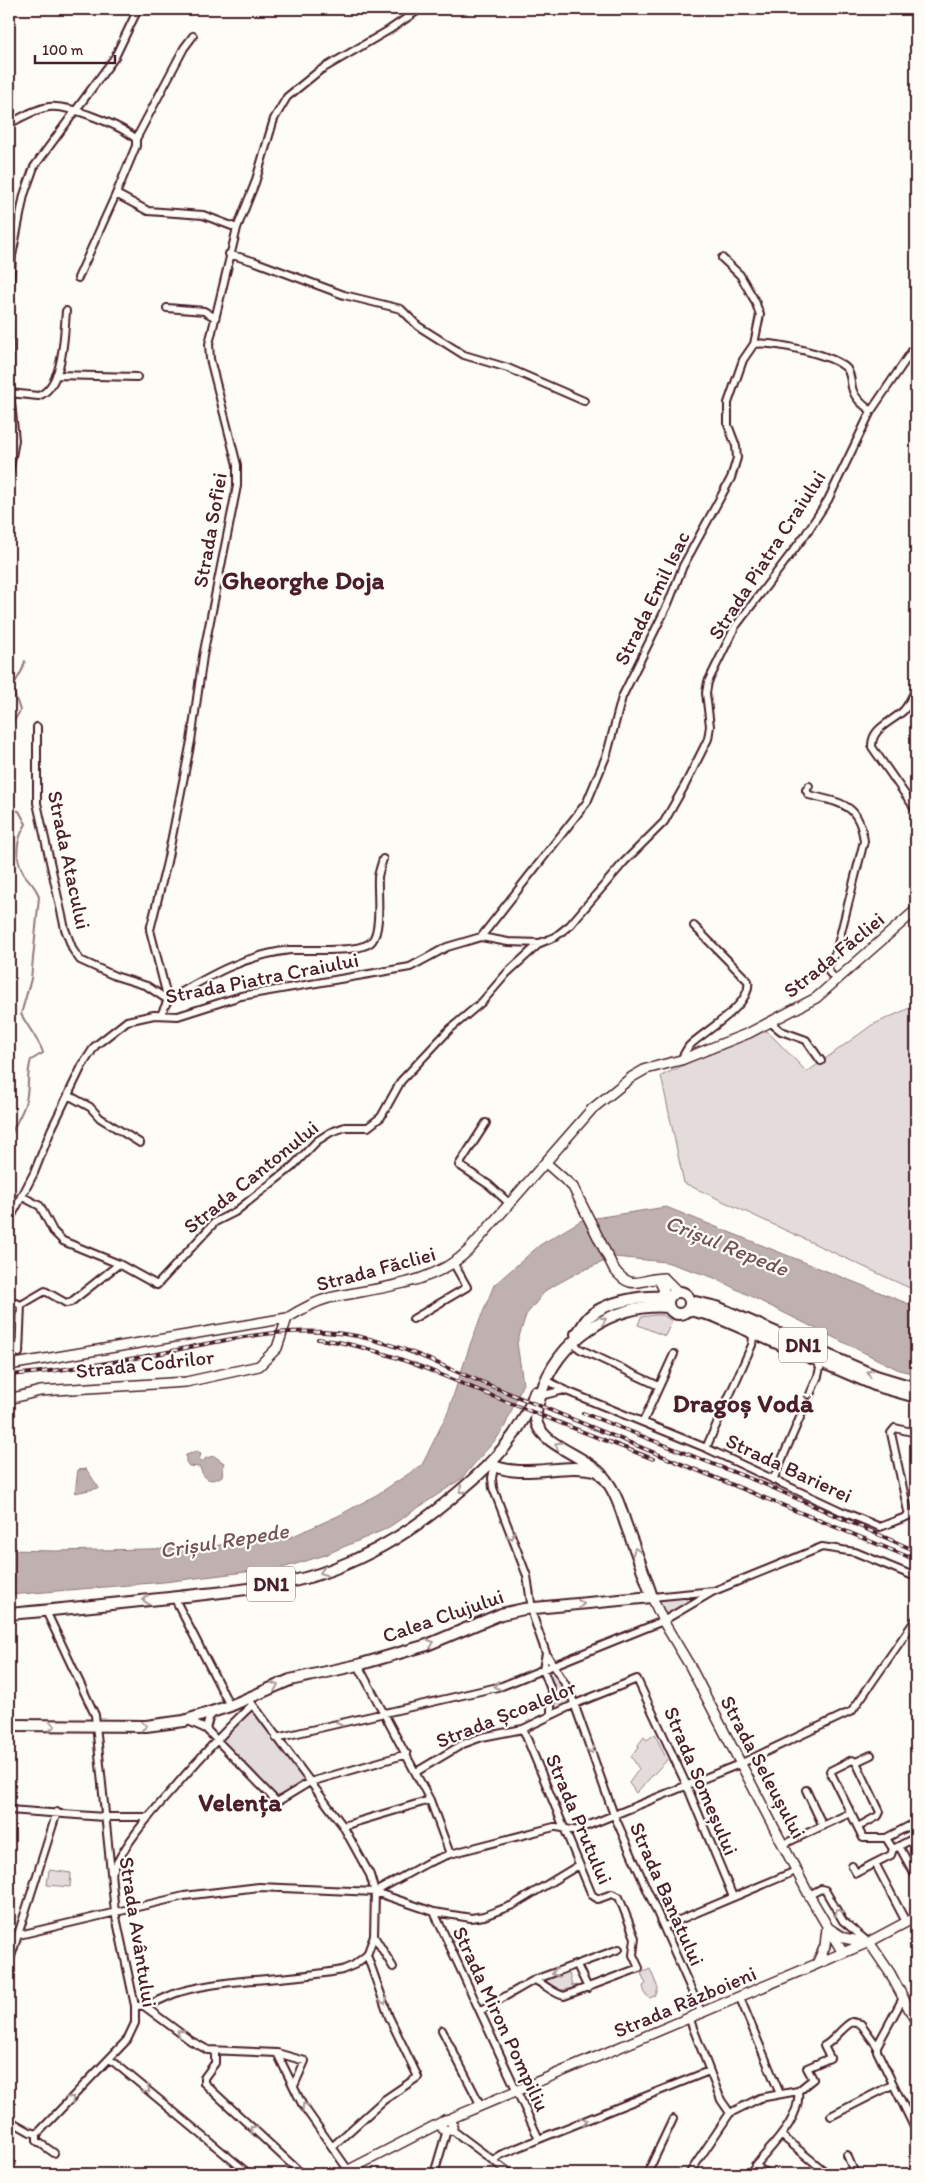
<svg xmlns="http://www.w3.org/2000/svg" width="925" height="2183" font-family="Itim,sans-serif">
  <rect width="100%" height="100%" fill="#fdfcf7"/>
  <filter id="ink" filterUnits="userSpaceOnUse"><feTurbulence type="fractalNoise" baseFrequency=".02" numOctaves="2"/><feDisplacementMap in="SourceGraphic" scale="10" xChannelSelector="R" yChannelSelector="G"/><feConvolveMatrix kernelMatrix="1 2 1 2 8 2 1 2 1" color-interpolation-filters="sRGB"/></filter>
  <g filter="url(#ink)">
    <!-- green -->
    <path fill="#e3dcda" stroke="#967e82" d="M916,1005V1291L684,1183L661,1076L763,1027L807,1072L872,1025Z
      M654,1315H663L672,1321L665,1336L638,1325L641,1317Z
      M683,1594L690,1606L663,1621L652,1597Z
      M554,1664L575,1704L551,1715L552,1701L543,1669Z
      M246,1712H253L305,1780L277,1799L253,1770L222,1741Z
      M655,1734L667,1760L636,1793L629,1783L639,1769L631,1756L639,1748L638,1745L644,1737L647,1740Z
      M49,1870L71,1873L70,1887L47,1885Z
      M650,1969L658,1988L656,1995L650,1998L645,1994L643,1986L646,1984L641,1973Z
      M565,1971L569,1973L572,1986L577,1985L574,1988L556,1991L542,1980L551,1976L560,1977Z"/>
    <!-- water -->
    <path fill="#c0b1b1" stroke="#91777b" d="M666,1207L909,1304H916V1374L899,1370L712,1277L666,1262L615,1257L579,1272L546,1290L526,1315L517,1343L523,1383L505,1426L497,1438L461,1479L386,1529L322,1556L286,1567L164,1582L9,1595V1550L55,1551L194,1548L291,1537L338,1516L378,1494L422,1465L448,1412L471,1342L494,1285L540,1245L582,1220Z
      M198,1451L201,1454L199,1460L202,1462L206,1458L214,1456L224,1463L222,1476C211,1484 203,1479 200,1467L189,1466L186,1462V1455Z
      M86,1469L99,1488L75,1493L78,1470Z"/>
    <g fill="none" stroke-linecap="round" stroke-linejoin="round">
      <!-- stream -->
      <path stroke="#91777b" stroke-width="2" d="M9,729L20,711C18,702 11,691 15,683C19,674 23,673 25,661
        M9,810L19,811L26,824C16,840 14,857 24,874C30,883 36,886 39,897L31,979L21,1014C26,1024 42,1045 43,1053L31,1060C26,1074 30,1089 25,1104C21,1117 12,1128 9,1141"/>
      <!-- street casing -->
      <g stroke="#4a1f2b" stroke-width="10">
        <path id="street" d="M9,124C21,118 34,109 49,107C69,105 121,125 136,139V146L116,194L148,211L203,215L237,228
          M136,139L184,48L193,36
          M229,254L256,262L344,295L401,309L418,326L464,355L508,368L584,401
          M78,278L116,194
          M167,308L204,311L214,317
          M754,344C773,341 835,355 847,369C852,377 850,383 853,391C856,400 864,405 871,411
          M56,375L137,377
          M10,393L38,396C64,387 64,334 66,311
          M9,473L15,440L10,393L9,304L12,256L24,195L34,167L115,57L138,9
          M916,689C912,696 909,704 904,710C893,722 871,727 872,747L916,810
          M37,727V803L65,929L73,950L80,960L115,976L147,986L168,1000C209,976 242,956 290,950C308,949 361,954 372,941C382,929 377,892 378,877C379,871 381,865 383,859
          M809,786L806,790L809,795C841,803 859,803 864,841L836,952L828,966L829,972L836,980
          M916,842V849
          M481,937L587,802L607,754L622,697L668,604L683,566L731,478L737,458L736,446L728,425V403L743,360L754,344L760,315L755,301L740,275L722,258
          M161,1015L168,1000L150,930L167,862L191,741L203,656L237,486V465L210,359L209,344L237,228L255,183L274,119L287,97L319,71L389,30L420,9
          M771,1023L781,1031L806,1040L821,1061
          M681,1060C683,1056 686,1050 689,1046C704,1031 753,1005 748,981L694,926
          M68,1095L90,1107L100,1118L140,1143
          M486,1123L459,1165L489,1185L509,1203
          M21,1196L40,1206L53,1231L63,1241L119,1264L157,1285L215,1222L235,1212L292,1167L317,1141L331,1132L345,1127H368L381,1117L401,1081L450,1029L482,1002L507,973L540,943
          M9,1221L34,1173L51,1130L82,1066L95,1046L127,1021L154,1015L178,1016L241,996L410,967L447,947L481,937L508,942L540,943L555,937L570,925L624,862L664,822L685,785L708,739L710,726L706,693L708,682L735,627L806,534L828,500L871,411L916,345
          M9,1300L21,1305L45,1291L66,1303L71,1302L119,1264
          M413,1319L467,1287L454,1264
          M573,1343L580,1349L659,1386
          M19,1353L21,1305
          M564,1390L706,1448L841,1511L880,1527L916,1513
          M540,1396L564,1390L545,1379
          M643,1422L674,1354
          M706,1448L752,1345L753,1337L749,1333
          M495,1463L492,1478L493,1488L527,1576L533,1616L546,1653L570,1692L614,1815L702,2014
          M773,1480L818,1376L820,1368L817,1361
          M909,1516L891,1433L895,1428L916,1433
          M174,1597L230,1706
          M652,1597L714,1591L822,1547L855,1552L916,1577
          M546,1653L543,1669L551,1690V1715
          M358,1665L430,1800L450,1854
          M188,1721L206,1729L277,1802L310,1782L407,1754
          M206,1729L209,1718L214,1712
          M523,1729L592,1895L598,1899L612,1894L619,1897L635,1938L633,1955L639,1968L564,1996C552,1993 545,1984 534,1980
          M276,1738L502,1686L663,1621L714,1591
          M871,1755L856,1762L852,1760L830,1771L863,1838H886L911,1825L916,1834
          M856,1762L880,1812L878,1816L858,1827
          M416,1772L463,1744L482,1737L523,1729L575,1704L637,1679L687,1786L733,1897
          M806,1790L823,1826
          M9,1810L104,1817H149
          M343,1826L430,1800
          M886,1838L893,1849L899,1846L916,1877
          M784,1844L850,1813
          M899,1846L916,1837
          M893,1849L891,1855L875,1863L906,1922
          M852,1866L856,1873L875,1863
          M112,1873C126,1841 150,1815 173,1789C198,1760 223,1732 252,1705
          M375,1892L427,1863L450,1854L554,1827C563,1826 569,1832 577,1830L742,1763L852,1711L916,1619
          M809,1895L821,1889L825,1890L843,1921L868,1942
          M434,1912L539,2139
          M665,1926L798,1870
          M19,1935L184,1896L259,1887L375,1892L434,1912L471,1918L484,1916L513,1905L579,1865
          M374,1936L393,1967
          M9,1963L57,1812
          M577,1965L588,1988
          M740,1998L780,2094
          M903,1998L877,2046V2051L916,2131
          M135,2006C151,2007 164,1997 179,1992C232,1977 288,1981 342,1970L354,1965L367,1955L374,1936L375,1892L370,1875L343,1826L248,1698
          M144,2006L191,2041L208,2050L277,2053L302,2104L351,2174
          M480,2011L534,1980L619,1949
          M690,2020L721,2100L730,2113
          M442,2030L481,2106
          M215,2052V2063L204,2078V2083L302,2174
          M277,2053L305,2061L294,2086
          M110,2059L249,2174
          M831,2116L892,2085
          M9,2120L30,2132L37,2134
          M451,2129L511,2174
          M37,2134L127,2040L135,2023V2006L115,1912L95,1715L46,1611
          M37,2134V2141L54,2153
          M782,2136L828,2174
          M333,2146L384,2100L418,2077L389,2017L367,1955
          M847,2155L855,2174
          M494,2160L500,2155L539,2139L709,2071
          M755,2165L767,2174
          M434,2174L447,2130
          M647,2174L673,2119
          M689,2174L730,2113L760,2098L798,2091L813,2079L807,2068L830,2058L824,2046C835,2040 841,2028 852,2022L861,2024L877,2046
          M749,2174C765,2151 802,2122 798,2091"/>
      </g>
      <!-- secondary casing -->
      <g stroke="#4a1f2b" stroke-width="12">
        <path id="secondary" d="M546,1163L573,1187L614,1269C632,1293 641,1278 664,1278L678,1292
          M660,1282L664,1290L661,1296
          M9,1365L287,1318C300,1310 314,1302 329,1298C377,1287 432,1286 469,1250L592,1109L632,1077L646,1069L681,1060L749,1033L816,998L916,910
          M9,1399L40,1391L186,1382L259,1366L277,1348L287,1318
          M652,1597L663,1621L690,1666L809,1895L843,1953
          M830,1929L844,1938L864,1942
          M869,1942L890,1973L916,2022
          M817,1964L825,1946L827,1928
          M441.5 2125a5.5 5.5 0 1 1 11 0a5.5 5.5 0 1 1-11 0Z
          M447,2120L869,1942L916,1917
          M341,2174L442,2122"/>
      </g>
      <!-- primary casing -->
      <g stroke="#4a1f2b" stroke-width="14">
        <path id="primary" d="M668 1303a11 11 0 1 1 22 0a11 11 0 1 1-22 0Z
          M691,1301L717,1307L876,1376L916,1388
          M689,1310L714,1316L877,1386L916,1397
          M576,1334C582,1329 584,1321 590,1316C607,1301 648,1294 669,1298
          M489,1464C525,1481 562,1461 598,1471
          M9,1614C65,1609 121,1603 178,1597C229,1591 285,1588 333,1569C381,1551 423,1523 461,1490C492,1464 523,1432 535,1392
          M9,1725L146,1726L184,1721L230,1706L290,1680L358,1665L427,1645L501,1614L524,1609L652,1597C644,1573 635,1549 626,1525C621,1510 616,1493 606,1480C589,1456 546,1448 537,1424C534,1413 538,1404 541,1394C556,1341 613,1302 668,1307"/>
      </g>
      <!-- street -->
      <use href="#street" stroke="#fdfcf7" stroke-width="6"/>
      <!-- secondary -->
      <use href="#secondary" stroke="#fdfcf7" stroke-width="9"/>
      <!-- primary -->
      <use href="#primary" stroke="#fdfcf7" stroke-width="10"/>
      <!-- rail casing -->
      <g stroke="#4a1f2b" stroke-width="4">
        <path id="rail" d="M318,1339C379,1346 433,1372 490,1395C544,1417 599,1438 653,1459
          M9,1375C61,1371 111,1363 162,1353C215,1342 269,1329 323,1332C368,1334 410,1350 450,1369L916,1560
          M583,1413L764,1484L916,1551"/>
      </g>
      <!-- rail -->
      <use href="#rail" stroke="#fdfcf7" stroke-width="2" stroke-dasharray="5.5" stroke-linecap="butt"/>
    </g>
    <!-- one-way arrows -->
    <defs><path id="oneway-chevron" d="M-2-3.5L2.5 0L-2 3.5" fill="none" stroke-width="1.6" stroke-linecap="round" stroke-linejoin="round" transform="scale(1.25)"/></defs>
    <g stroke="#ac999b">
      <use href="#oneway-chevron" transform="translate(603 1320) rotate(-28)"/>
      <use href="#oneway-chevron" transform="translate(870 1373) rotate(-157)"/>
      <use href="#oneway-chevron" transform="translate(558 1445) rotate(-149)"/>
      <use href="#oneway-chevron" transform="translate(462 1490) rotate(139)"/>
      <use href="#oneway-chevron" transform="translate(511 1536) rotate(68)"/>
      <use href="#oneway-chevron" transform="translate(636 1551) rotate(-110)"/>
      <use href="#oneway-chevron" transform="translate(323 1572) rotate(164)"/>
      <use href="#oneway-chevron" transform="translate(146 1600) rotate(174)"/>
      <use href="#oneway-chevron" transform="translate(581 1604) rotate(-5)"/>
      <use href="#oneway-chevron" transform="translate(431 1643) rotate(-20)"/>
      <use href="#oneway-chevron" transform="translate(275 1686) rotate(-22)"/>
      <use href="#oneway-chevron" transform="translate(497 1686) rotate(165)"/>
      <use href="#oneway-chevron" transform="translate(339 1722) rotate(168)"/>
      <use href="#oneway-chevron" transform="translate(52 1726) rotate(1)"/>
      <use href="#oneway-chevron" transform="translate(144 1726) rotate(-3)"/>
      <use href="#oneway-chevron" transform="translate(591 1750) rotate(71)"/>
      <use href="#oneway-chevron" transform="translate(838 1912) rotate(-119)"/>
      <use href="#oneway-chevron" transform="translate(555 1973) rotate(162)"/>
      <use href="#oneway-chevron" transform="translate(384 2001) rotate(72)"/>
      <use href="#oneway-chevron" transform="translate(180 2033) rotate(-144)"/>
      <use href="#oneway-chevron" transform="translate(147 2090) rotate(40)"/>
      <use href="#oneway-chevron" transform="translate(71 2099) rotate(-46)"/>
      <use href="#oneway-chevron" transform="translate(305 2106) rotate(-123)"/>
      <use href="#oneway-chevron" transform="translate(584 2121) rotate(-22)"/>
      <use href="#oneway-chevron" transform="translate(253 2129) rotate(-137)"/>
    </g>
  </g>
  <g text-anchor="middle" stroke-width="4.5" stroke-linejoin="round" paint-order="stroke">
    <!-- shield labels -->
    <g fill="#fdfcf7" stroke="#806168" stroke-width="1">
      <rect x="779" y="1327.5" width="48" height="35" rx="4"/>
      <rect x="247" y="1566.5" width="48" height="35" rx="4"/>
    </g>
    <g font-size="20" font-weight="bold" fill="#4a1f2b">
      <text x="803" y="1352">DN1</text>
      <text x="271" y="1591">DN1</text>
    </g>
    <!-- street labels -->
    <g font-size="21" fill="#4a1f2b" stroke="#fdfcf7">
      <text transform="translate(210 530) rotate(-80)" y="7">Strada Sofiei</text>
      <text transform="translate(767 555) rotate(-57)" y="7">Strada Piatra Craiului</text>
      <text transform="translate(652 598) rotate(-64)" y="7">Strada Emil Isac</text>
      <text transform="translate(69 860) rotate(78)" y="7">Strada Atacului</text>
      <text transform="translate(834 955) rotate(-39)" y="7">Strada Făcliei</text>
      <text transform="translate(262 978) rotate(-11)" y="7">Strada Piatra Craiului</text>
      <text transform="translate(251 1177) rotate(-39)" y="7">Strada Cantonului</text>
      <text transform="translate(376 1269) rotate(-15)" y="7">Strada Făcliei</text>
      <text transform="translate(145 1364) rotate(-6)" y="7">Strada Codrilor</text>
      <text transform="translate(789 1468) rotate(25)" y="7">Strada Barierei</text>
      <text transform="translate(443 1616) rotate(-19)" y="7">Calea Clujului</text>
      <text transform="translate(506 1714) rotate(-22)" y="7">Strada Școalelor</text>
      <text transform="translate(763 1767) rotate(62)" y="7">Strada Seleușului</text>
      <text transform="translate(701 1781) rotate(67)" y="7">Strada Someșului</text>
      <text transform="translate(579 1819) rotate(67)" y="7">Strada Prutului</text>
      <text transform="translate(667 1894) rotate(66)" y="7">Strada Banatului</text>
      <text transform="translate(138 1932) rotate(81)" y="7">Strada Avântului</text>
      <text transform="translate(685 2002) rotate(-23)" y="7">Strada Războieni</text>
      <text transform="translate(501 2019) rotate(65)" y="7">Strada Miron Pompiliu</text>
    </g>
    <!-- water labels -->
    <g font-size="22" font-style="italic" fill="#73525a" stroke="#fdfcf7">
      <text transform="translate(727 1245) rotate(22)" y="8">Crișul Repede</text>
      <text transform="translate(224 1540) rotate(-9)" y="8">Crișul Repede</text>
    </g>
    <!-- district labels -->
    <g font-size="26" font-weight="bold" fill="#4a1f2b" stroke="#fdfcf7">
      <text x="303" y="589">Gheorghe Doja</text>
      <text x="743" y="1412">Dragoș Vodă</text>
      <text x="240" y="1811">Velența</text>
    </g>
  </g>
  <!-- margin -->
  <rect width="925" height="2183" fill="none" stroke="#fdfcf7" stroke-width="30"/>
  <rect x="15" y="15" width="895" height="2153" fill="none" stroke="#4a1f2b" stroke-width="2" filter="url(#ink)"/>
  <!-- scale -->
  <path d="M35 55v8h80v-8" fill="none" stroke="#4a1f2b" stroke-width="2.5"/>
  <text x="42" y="55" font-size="15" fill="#4a1f2b" stroke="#fdfcf7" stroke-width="4" paint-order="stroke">100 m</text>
</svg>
